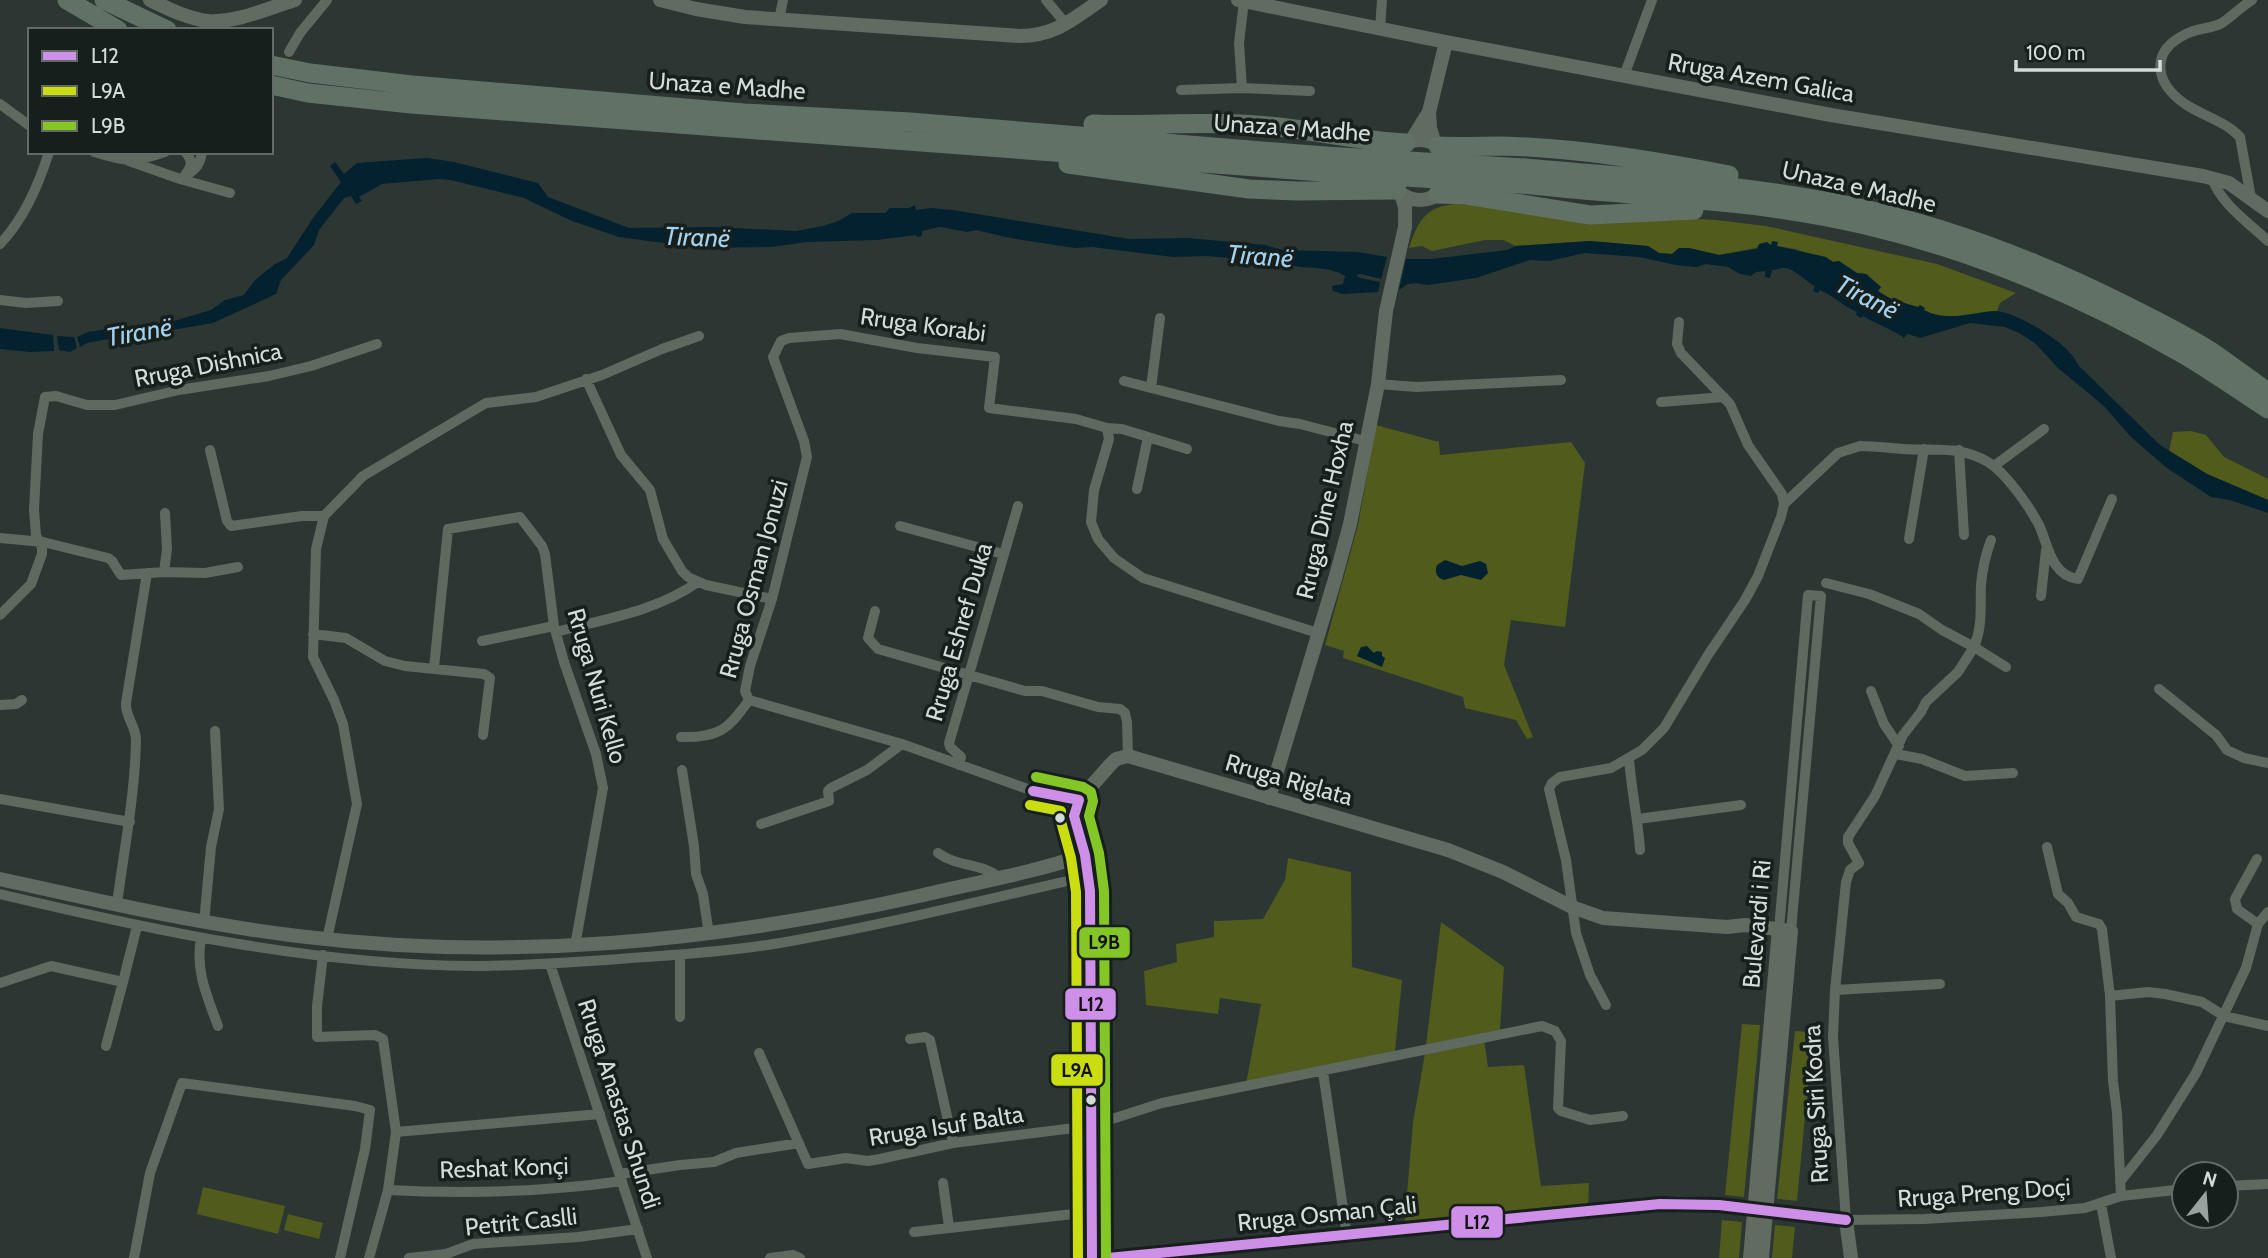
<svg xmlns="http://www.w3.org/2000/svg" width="2268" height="1258" font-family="Cabin,sans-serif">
  <rect width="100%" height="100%" fill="#2c3633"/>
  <!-- green -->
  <path fill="#505b1c" d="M1455,204L1716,220L1766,226L1937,264L2016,293L2000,303L1997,311L1962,316H1936L1885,296L1878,291L1881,287L1866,274L1857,273L1839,261L1834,262L1795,249L1771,245L1719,255L1689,248H1679L1672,254L1659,253L1648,246L1590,241L1516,246L1503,240H1485L1432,251L1422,246L1409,248C1418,221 1425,207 1455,204Z
    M1376,425L1439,442L1440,455L1571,442L1585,463L1565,627L1511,620L1504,665L1533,737L1527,739L1516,720L1465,708L1463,697L1343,658L1344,651L1325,645L1358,525Z
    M2191,431L2206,435L2224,457L2268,479V500L2207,474L2169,451L2173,432Z
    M1288,858L1351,872L1352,967L1402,980L1395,1051L1246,1084L1261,1004L1220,998L1218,1014L1146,1005L1144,971L1177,962L1176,944L1214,937V921L1263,919L1285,880Z
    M1441,922L1504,967L1500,1030L1483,1033L1488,1067L1524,1065L1541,1186L1589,1183L1588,1210L1404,1230L1413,1123L1425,1053Z
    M1742,1024L1760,1025L1744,1197L1725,1195Z
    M1795,1031L1813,1032L1797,1201L1777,1199Z
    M203,1187L285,1206L278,1234L197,1214Z
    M288,1214L323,1223L319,1239L284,1230Z
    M1722,1220L1742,1222L1739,1258H1719Z
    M1775,1225L1795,1227L1792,1258H1772Z"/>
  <!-- water -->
  <path fill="#042130" d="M427,158L454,162L538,183L548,197L629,228L713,227L796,231L823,226L838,221L852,213H885L890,208H909L915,205L916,210L931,208L953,210L1129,239L1188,238L1265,245L1283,250L1358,252L1387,257L1381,279L1361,274L1356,275L1360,278L1380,282L1378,292L1342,294L1333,291L1332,286L1343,284L1345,276C1329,266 1312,269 1294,266C1283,264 1276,260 1266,262L1208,256L1173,257L1092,247L1075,248L1010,238L976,230L967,232L940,227L922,231V236L917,237L916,235L877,240L807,242L771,247L701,248L619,237L572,221L524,198L451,180L439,179L382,184L359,197L362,201L356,204L351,196L344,198L319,230L314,245L281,280L276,294L213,323L172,330L144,339L114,338L87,343L80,347L77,337L88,332L131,326H157L211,310L225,300L244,295L255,280L275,264L287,258L313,218L341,182L330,166L335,162L344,174L357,163Z
    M1590,241L1648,246L1659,253L1672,254L1679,248H1689L1719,255L1757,249L1759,244L1767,242L1771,245L1772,241L1778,242L1777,246L1826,257L1833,262L1839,261L1857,273L1866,274L1881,287L1878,291L1891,299L1918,307L1920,305L1925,308L1924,310C1947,322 1969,313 1994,311C2013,310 2058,338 2070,353C2074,357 2076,362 2079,366L2160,445L2207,474L2268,500V513L2230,500L2211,497L2167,468L2131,437L2104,406L2058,368L2035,343L2019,333L2005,327L1970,323L1920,338L1908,334L1904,338C1894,330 1876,324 1863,316L1861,318L1856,315L1857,312C1843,306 1834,296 1820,290L1818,293L1813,291L1815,286C1804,281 1795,268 1784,268C1780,268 1776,270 1772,270L1770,278L1765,277V271L1756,272L1751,276L1740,274L1728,267L1706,264L1696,267L1676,265L1639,257L1584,253L1550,261L1530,260L1476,278L1427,285L1416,283L1408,284L1399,290L1406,259H1431L1507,250L1516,246Z
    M0,328L53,335L54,351L30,352L0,349Z
    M57,336L74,337L77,348L70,352L59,350Z
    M1445,560L1462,566L1480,561L1486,564L1488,573L1481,580L1461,575L1444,580C1437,578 1434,572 1437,565Z
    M1367,646L1374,653L1377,651L1382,652V656L1385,658L1382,667L1357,656L1361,647Z"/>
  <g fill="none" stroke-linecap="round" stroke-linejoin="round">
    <!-- street -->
    <path stroke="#5e6960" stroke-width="10" d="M1046,0L1066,24
      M779,20L783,0
      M1380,29L1382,0
      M289,52L300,33L327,0
      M1624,76L1652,0
      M1242,88L1239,43L1244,1
      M1181,90L1242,88L1310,91
      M0,104L30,126
      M94,152C127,162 133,163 165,152
      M129,161L180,179L230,193
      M185,175C192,167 193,160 185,152
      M2212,178C2220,203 2249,223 2268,241
      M180,179C193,172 200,167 202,152
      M2251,198L2240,137C2225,121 2203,116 2185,104C2155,83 2149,52 2186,34C2197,28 2211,29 2222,23C2232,16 2241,7 2252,0
      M0,244C24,219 39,184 49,152
      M0,300L26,303L58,301
      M586,379L621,455L650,490L663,539L682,571L688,577L706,585L772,599
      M1124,381L1279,421L1300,424L1365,441
      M1378,384L1416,387L1561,380
      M1151,388L1160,318
      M1661,402L1724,397
      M1107,428L1122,429L1187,449
      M210,450L227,521L231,526L302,516H324
      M1959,450L1964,535
      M1994,466L2044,429
      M1137,489L1148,437
      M1784,504L1838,453L1860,446C1874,446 1889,448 1903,449C1935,451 1958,445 1988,462C2006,473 2029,506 2039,525C2048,544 2051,576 2078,579L2112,499
      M900,526L1003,554
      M0,538L43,542L108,558L112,561L121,575L164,572L205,573L238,567
      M1909,539L1924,449
      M1991,540C1986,554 1982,570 1981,585C1980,608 1983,625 1974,647L2006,667
      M164,572L167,549L165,513
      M1826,583L1869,594L1919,614L1942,630L1974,647L1958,672L1926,702L1921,712L1903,735L1875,796L1848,837V843L1859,863L1850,870L1846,882L1835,990L1833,1037L1846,1220L1924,1219L2041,1212L2085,1208L2121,1196L2184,1189
      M2041,596L2046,550
      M875,611L868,638L878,649L1025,691H1042L1098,707L1120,709L1125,713L1127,722L1128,756
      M0,615L31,584L42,554V548L36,535L34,510L38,434L45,397L56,396L87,405H115L179,390L269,376L311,366L377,344
      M556,632C604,619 655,612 698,582
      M313,634L346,638L385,661L405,666L484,674L490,678L483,735
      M482,641L554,626
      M434,668L448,529L520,517L542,546L545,554L554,626L564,662L596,754L603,788L575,946
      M2159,689L2216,735L2227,750L2244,758L2268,763
      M1871,691L1884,724L1899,746
      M749,700L745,691L750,666L772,599L807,457L804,441L773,357L781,341L789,338L840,334L917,348L995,357L989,408L1076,419L1107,428L1109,439L1094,490L1091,522L1098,539L1114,558L1143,578L1318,633
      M749,700L902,744L1033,791L1079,800
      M0,705L16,704L22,700
      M681,737C718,738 728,730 749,700
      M1896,754L1922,759L1965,776L2013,773
      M1629,758C1631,789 1638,818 1640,850
      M959,765L961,757L950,747L949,743L1018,506
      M682,770L694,846L696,874L703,894L709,935
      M1033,791L1039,799L1074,822
      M0,799L130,822
      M1638,819L1741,805
      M761,824L829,801L828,791L831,788L867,770L902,744
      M2047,847L2058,894L2068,903L2076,917L2099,924L2102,929L2110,996L2113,1081L2117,1113L2121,1196
      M938,853C957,867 981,863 999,877
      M2257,859L2235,899L2237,909L2258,924
      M0,894C156,931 314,965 476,966C527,966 579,962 631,958C680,955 730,951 780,943C883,925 986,900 1088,876
      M117,904C124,850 135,795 136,740C136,726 125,717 126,703L147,573
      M204,923L211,847L219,809L215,731
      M1779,929L1808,595L1821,596L1791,931
      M201,939C195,970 207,996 218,1026
      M327,939L357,804L343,724L334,700L313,657L316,549L324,516L363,476L486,403L536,397L602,375L662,349L699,336
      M323,955L317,1006V1037L375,1035L383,1039L396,1132L388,1190L369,1258
      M680,955V1017
      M550,964L647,1258
      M0,983L51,966L123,982L137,926
      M1835,990L1940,984
      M2110,996L2148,992L2165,994L2202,1002L2224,1016L2268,1026
      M1606,1005L1590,975L1576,933L1566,860L1549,789L1552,783L1560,777L1611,768L1642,750L1664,728L1708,655L1745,600L1758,576L1781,517L1784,504L1782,494L1748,445L1730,404L1681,353L1677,344L1679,322
      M910,1039L925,1037L930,1040L953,1143
      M106,1046L123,982
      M759,1053L808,1164L846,1158L868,1161L880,1159L953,1143L1090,1126L1162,1103L1542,1026L1555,1031L1561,1041L1558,1108L1561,1111L1590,1120L1623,1116
      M1323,1072L1347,1236
      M396,1132L600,1114
      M620,1174L680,1165L714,1162L736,1153L799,1143
      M2120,1182L2157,1135L2196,1073L2246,968L2258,924L2268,912
      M943,1183L949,1227
      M2226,1186L2268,1184
      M388,1190C465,1194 545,1192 622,1181
      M2101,1204L2111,1258
      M914,1232L1091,1212
      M134,1258L150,1173L182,1083L355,1106L370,1110L365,1149L340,1258
      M409,1258L446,1254L473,1244L578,1237L638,1229
      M770,1258L793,1255L800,1258"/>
    <!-- secondary -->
    <path stroke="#606c62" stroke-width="14" d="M150,0C167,8 188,19 208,21C237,23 268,8 295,0
      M660,0L696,9L745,17L1020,36C1055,36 1073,19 1101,0
      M1238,0L1446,42L1831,115L2203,176L2229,183L2268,211
      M1429,112L1446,42
      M1390 170a30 30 0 1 1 60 0a30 30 0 1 1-60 0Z
      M1411,141L1429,112L1430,128L1435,144
      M1269,798L1335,579L1350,524L1378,384L1386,311L1405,227V207L1401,194
      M0,879C99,901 198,924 298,936C509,962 712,942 919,896C974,883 1031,873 1085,855
      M1092,1258L1090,891L1086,861L1074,822V810L1079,800L1110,765L1116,759L1128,756L1448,850L1503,872L1572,907L1603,918L1727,927L1745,925L1791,931L1762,1258
      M1108,1258L1676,1203L1719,1205L1846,1220L1851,1258
      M1750,1258L1779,929"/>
    <!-- highway -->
    <path stroke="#627165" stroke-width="19" d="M67,0L118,30
      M104,0L167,30
      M271,65L310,73L412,85L744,113L910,122L1325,156
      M271,85L308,93L411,104L1322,172
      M1093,124C1147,126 1202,121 1256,125C1306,128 1355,141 1406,143
      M1438,146C1460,147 1482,146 1503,146C1579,148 1655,161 1729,175
      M1068,164L1249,189L1297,191L1397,190
      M1525,168C1635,178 1747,184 1855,207C1948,227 2039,262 2123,304C2153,319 2184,334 2212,352C2231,365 2249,379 2268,392
      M1522,184C1636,197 1752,198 1865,225C1977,251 2084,297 2183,354C2212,371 2240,391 2268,409
      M1438,194L1466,195L1590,215L1694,210"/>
    <!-- highway-bridge -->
    <path stroke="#627165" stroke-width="19" d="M1325,156L1525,168
      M1322,172L1522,184"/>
    <!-- bus-1 casing -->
    <g stroke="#171f1d" stroke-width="16">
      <path id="bus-1" d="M1033,791L1079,800L1074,816L1085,855L1090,891L1092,1258
        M1108,1258L1660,1204L1719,1205L1846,1220"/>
    </g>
    <!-- bus-2 casing -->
    <g stroke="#171f1d" stroke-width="16">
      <path id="bus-2" d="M1030,805L1061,811L1060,818L1071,858L1076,892L1078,1258"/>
    </g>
    <!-- bus-3 casing -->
    <g stroke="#171f1d" stroke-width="16">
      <path id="bus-3" d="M1036,777L1083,787L1091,792L1093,801L1089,816L1099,853L1104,891L1106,1258"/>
    </g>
    <!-- bus-1 -->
    <use href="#bus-1" stroke="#ce8fe9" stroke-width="10"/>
    <!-- bus-2 -->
    <use href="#bus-2" stroke="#cadd11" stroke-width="10"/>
    <!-- bus-3 -->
    <use href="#bus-3" stroke="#85c627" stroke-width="10"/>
  </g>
  <!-- markers -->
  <g fill="#d2dcd9" stroke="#171f1d" stroke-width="2.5">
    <circle cx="1060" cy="818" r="6"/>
    <circle cx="1091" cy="1100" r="6"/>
  </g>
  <g text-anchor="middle" stroke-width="7" stroke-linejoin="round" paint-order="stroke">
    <!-- street labels -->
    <g font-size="24" fill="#d2dcd9" stroke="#171f1d">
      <text transform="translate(1761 78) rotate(10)" y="8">Rruga Azem Galica</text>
      <text transform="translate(727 86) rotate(4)" y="8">Unaza e Madhe</text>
      <text transform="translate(1292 128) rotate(4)" y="8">Unaza e Madhe</text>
      <text transform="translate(1859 187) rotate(13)" y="8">Unaza e Madhe</text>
      <text transform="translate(923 325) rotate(8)" y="8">Rruga Korabi</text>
      <text transform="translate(208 365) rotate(-11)" y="8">Rruga Dishnica</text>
      <text transform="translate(1325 510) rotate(-77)" y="8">Rruga Dine Hoxha</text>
      <text transform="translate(754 579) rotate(-75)" y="8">Rruga Osman Jonuzi</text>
      <text transform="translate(959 632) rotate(-74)" y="8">Rruga Eshref Duka</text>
      <text transform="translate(597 686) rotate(74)" y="8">Rruga Nuri Kello</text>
      <text transform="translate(1289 780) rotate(16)" y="8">Rruga Riglata</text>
      <text transform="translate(1757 924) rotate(-85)" y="8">Bulevardi i Ri</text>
      <text transform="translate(619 1104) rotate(72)" y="8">Rruga Anastas Shundi</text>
      <text transform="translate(1816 1104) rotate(-93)" y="8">Rruga Siri Kodra</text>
      <text transform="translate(946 1126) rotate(-9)" y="8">Rruga Isuf Balta</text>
      <text transform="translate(504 1168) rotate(-2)" y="8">Reshat Konçi</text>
      <text transform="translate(1984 1193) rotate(-4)" y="8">Rruga Preng Doçi</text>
      <text transform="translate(1327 1214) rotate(-6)" y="8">Rruga Osman Çali</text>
      <text transform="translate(521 1222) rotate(-6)" y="8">Petrit Caslli</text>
    </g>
    <!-- water labels -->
    <g font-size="26" font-style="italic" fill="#a3d2ee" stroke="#171f1d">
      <text transform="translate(697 237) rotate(2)" y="9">Tiranë</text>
      <text transform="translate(1260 256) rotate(4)" y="9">Tiranë</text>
      <text transform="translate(1867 297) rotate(27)" y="9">Tiranë</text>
      <text transform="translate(139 332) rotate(-10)" y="9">Tiranë</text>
    </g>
  </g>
  <g stroke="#171f1d" stroke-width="2.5">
    <rect x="1078" y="926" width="53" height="33" rx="7" fill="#85c627"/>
    <rect x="1064" y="987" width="53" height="34" rx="7" fill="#ce8fe9"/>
    <rect x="1050" y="1053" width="54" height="34" rx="7" fill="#cadd11"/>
    <rect x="1450" y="1205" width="54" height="34" rx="7" fill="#ce8fe9"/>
  </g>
  <g font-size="19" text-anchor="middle" font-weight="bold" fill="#111">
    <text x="1104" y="949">L9B</text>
    <text x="1091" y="1011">L12</text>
    <text x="1077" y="1077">L9A</text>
    <text x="1477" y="1229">L12</text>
  </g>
  <!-- legend -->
  <rect x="28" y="28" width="245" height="126" fill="#171f1d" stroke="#626b68" stroke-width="2"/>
  <rect x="42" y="51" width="35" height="10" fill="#ce8fe9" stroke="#626b68" stroke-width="2"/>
  <text x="91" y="63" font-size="21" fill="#d2dcd9">L12</text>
  <rect x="42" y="86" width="35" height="10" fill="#cadd11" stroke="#626b68" stroke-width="2"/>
  <text x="91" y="98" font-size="21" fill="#d2dcd9">L9A</text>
  <rect x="42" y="121" width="35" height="10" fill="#85c627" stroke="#626b68" stroke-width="2"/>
  <text x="91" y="133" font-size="21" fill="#d2dcd9">L9B</text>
  <!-- north arrow -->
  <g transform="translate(2205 1195) rotate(17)"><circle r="33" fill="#171f1d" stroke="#626b68" stroke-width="2"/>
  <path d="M0-5L12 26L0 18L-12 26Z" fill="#98a29f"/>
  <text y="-10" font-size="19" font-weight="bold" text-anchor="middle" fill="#d2dcd9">N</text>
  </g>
  <!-- scale -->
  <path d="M2016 60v10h144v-10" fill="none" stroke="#d2dcd9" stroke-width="3.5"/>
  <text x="2026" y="60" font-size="21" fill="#d2dcd9" stroke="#171f1d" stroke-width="5" paint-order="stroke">100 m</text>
</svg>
